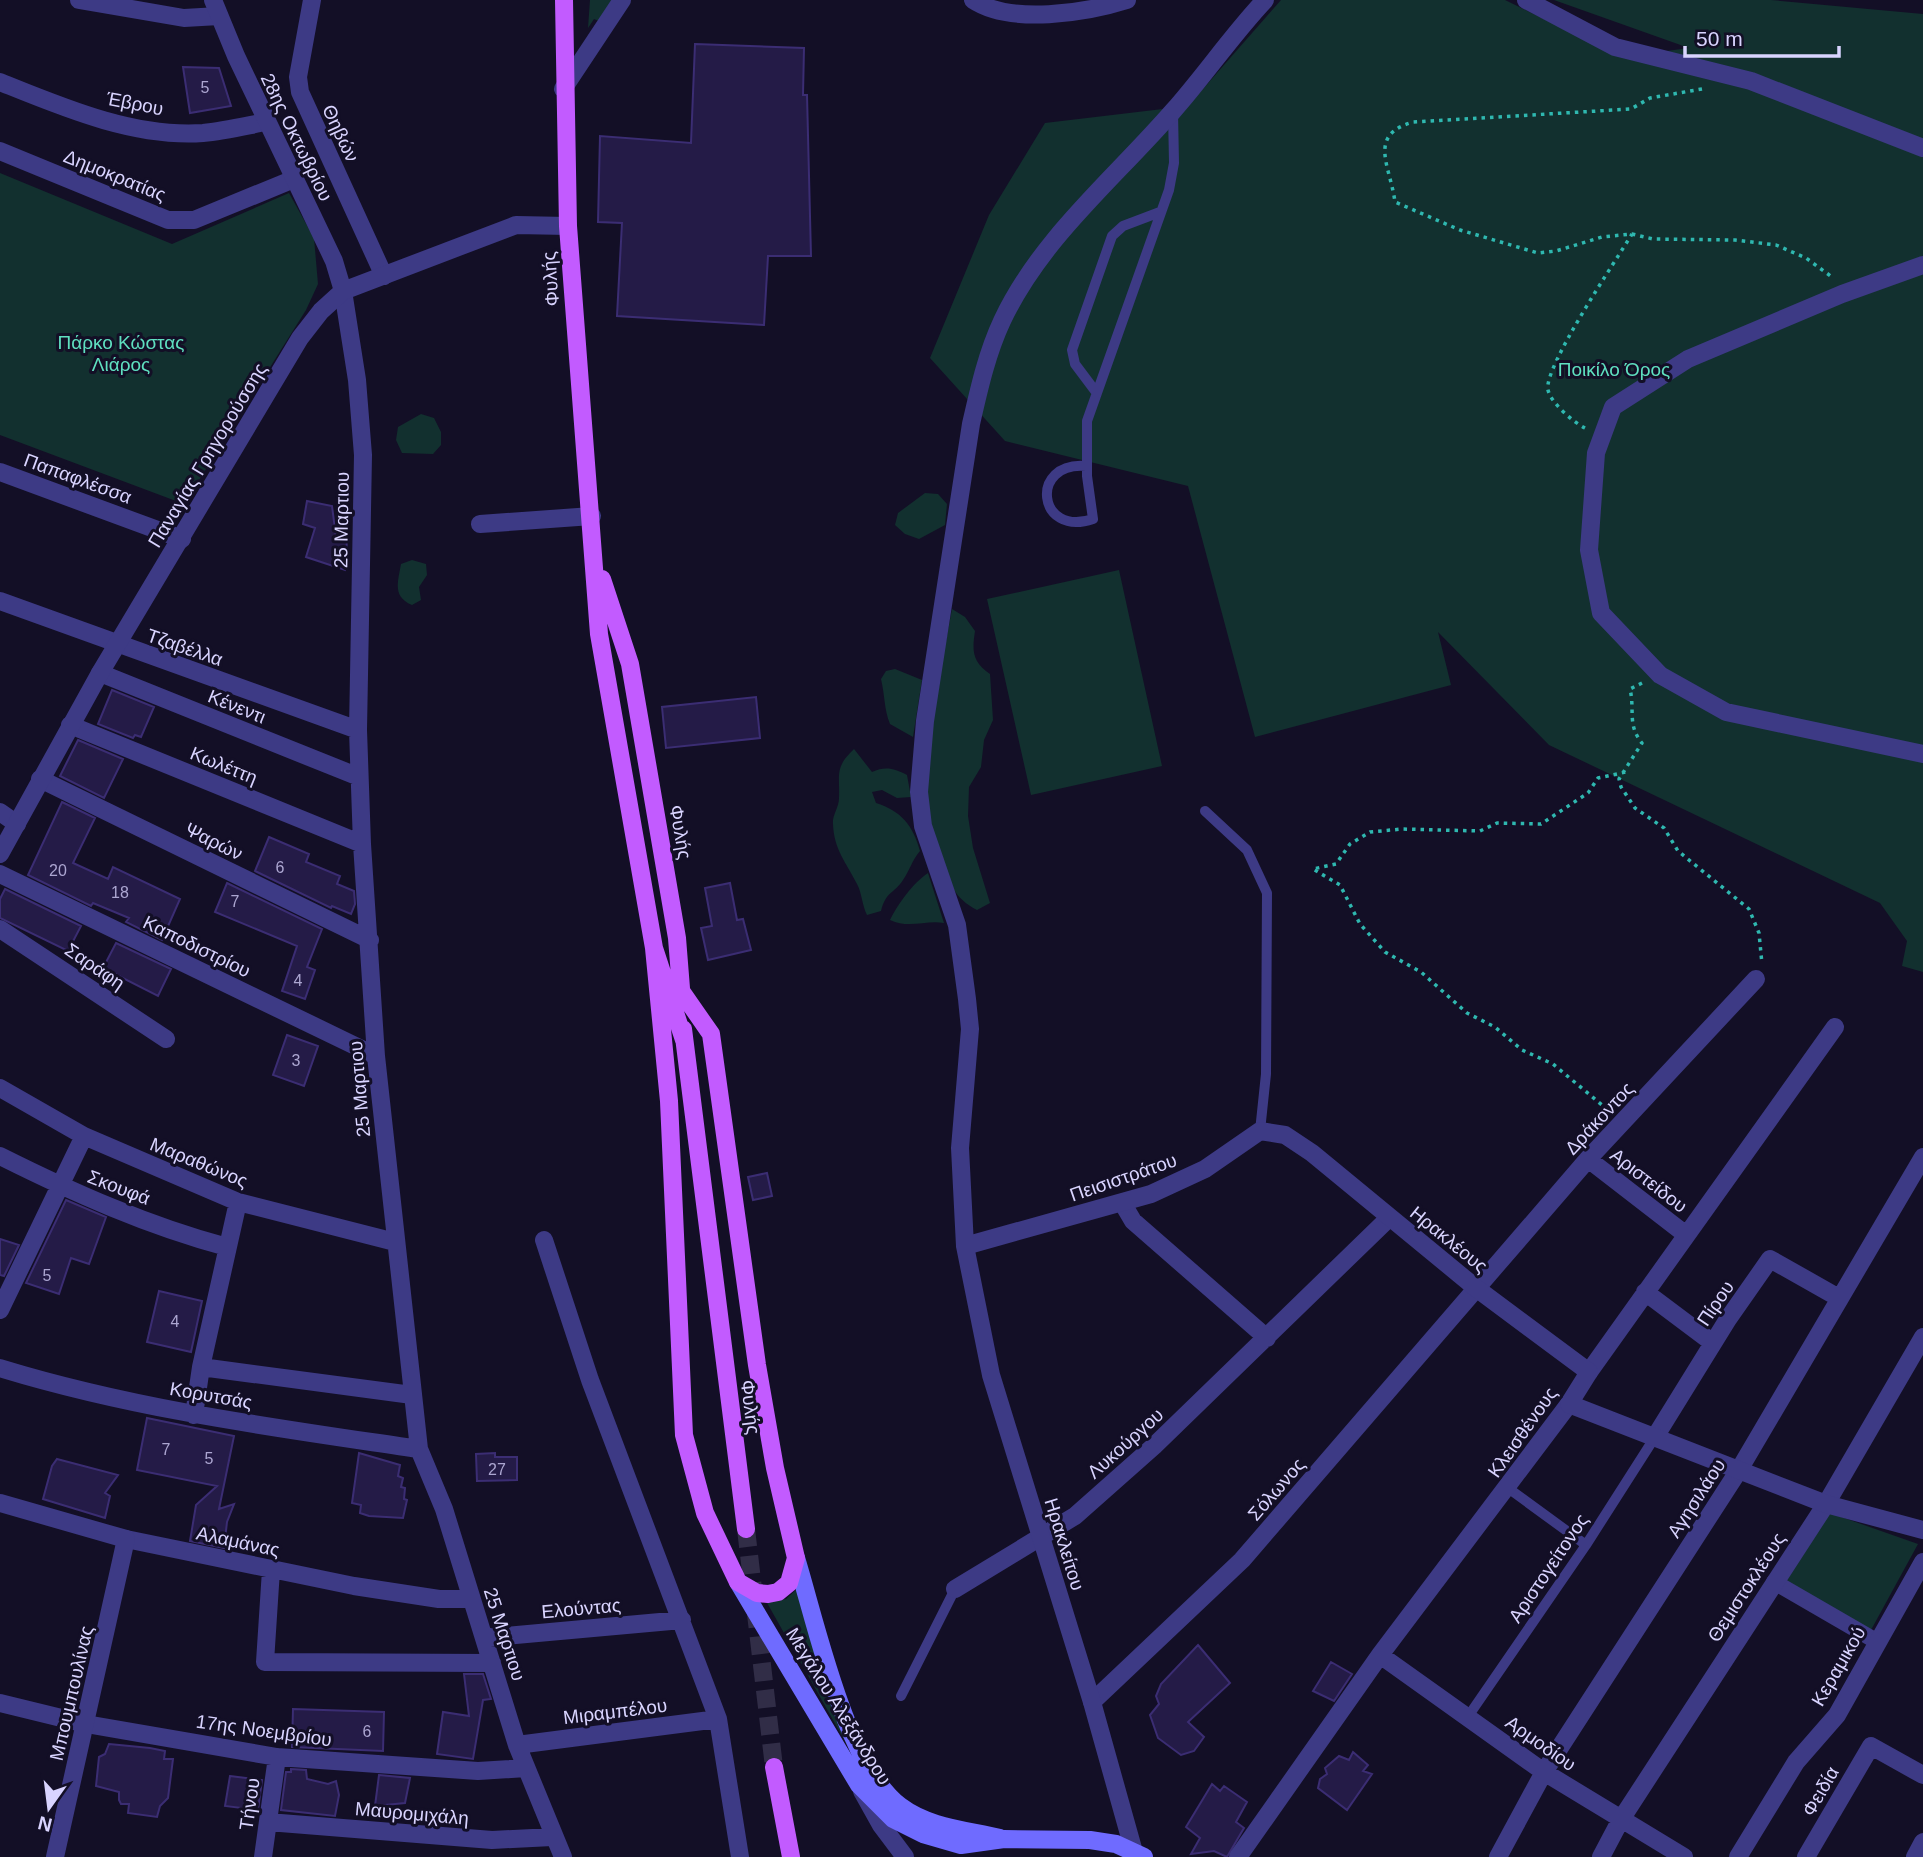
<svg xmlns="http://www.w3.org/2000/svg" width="1923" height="1857" font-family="Helvetica,sans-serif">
  <rect width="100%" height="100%" fill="#130f26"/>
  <!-- green -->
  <path fill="#12302f" d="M590,0H613L599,21L594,19L588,28Z
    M1281,0H1505L1593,43L1629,56L1689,48L1554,0H1771L1923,14V972L1902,966L1907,941L1880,903L1549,745L1438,632L1451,685L1255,737L1188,486L1005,441L930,358L989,215L1045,123L1188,106Z
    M0,173L172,244L289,193L314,238L318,284L306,310L184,504L0,435Z
    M421,414L434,418L441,432V445L433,454L402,453L396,440L398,427Z
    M925,493L938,494L947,504L945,525L919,539L905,534L895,525L898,513Z
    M412,560L426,564L427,575L419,587L421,600L412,605C392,596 398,582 401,564Z
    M1119,570L1162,766L1031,795L987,599Z
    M952,609L965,617L975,631C972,651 972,662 990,674L993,720L984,740L981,767L969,787L968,816L973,848L990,903L977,910C954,898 949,883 942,859C935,840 927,818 927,796C926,734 941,670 952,609Z
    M895,669L922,680L913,737L890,724C884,709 885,696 881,679L886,671Z
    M854,749L872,772C885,766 894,768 907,775L911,797L897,798L882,790L872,792L876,803C901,811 913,825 920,851C912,860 910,870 903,880C894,894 886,891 881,911L867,915C862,905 862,893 857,884C846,862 834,850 833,824C832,815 839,808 839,798C840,775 834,768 854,749Z
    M928,873L944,923C925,920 909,929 890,920C898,904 913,883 928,873Z
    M1827,1512L1918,1544L1871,1630L1781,1581Z
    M798,1588L864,1775L766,1601L786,1599Z"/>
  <!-- building -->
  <path fill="#241b47" stroke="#3b2d73" stroke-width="2" d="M695,44L804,48L803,95H807L811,256H768L764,325L617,316L622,223L598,222L600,136L691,143Z
    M183,67L219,68L231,106L190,113Z
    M307,501L332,506L336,537L347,539L345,570L306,557L315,528L303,524Z
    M112,690L154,707L141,737L135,735L133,738L98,724Z
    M756,697L760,738L666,748L662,707Z
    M78,740L123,759L104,798L60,776Z
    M62,802L95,818L73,863L108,879L113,867L180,899L162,940L126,922L129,918L93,903L91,906L28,875Z
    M269,837L309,854L306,862L340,876L337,884L354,891L355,904L351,914L332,906L331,908L255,871Z
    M227,883L322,929L307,967L315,970L305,999L282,991L297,946L215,912Z
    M730,883L737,920L743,919L751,950L708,960L701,928L712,926L705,888Z
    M5,889L81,926L68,951L0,918V899Z
    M116,943L171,969L158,996L103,968Z
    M287,1035L318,1046L304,1086L273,1075Z
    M767,1173L772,1196L753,1200L748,1177Z
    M66,1200L106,1217L89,1264L71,1258L59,1294L26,1283Z
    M0,1239L19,1245L4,1276L0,1275Z
    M159,1291L202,1301L191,1352L147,1342Z
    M147,1418L234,1436L219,1509L234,1504L227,1522L224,1548L190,1541L196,1505L217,1486L137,1470Z
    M359,1453L400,1465L398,1476L403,1478L401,1487L405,1488L404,1499L407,1500L403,1518L369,1516L360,1513L361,1505L352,1503Z
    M495,1453V1457H517V1480L477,1481L476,1454Z
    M57,1459L118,1475L105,1493L110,1496L105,1518L43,1499L52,1466Z
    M1198,1645L1230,1683L1188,1722L1204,1737L1194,1751L1181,1755L1158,1738L1150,1715L1159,1704L1156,1696L1161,1684Z
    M1331,1662L1352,1674L1334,1701L1313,1691Z
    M464,1674H483L491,1699L483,1700L473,1759L437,1754L443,1712L469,1716Z
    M293,1709L384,1712L383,1751L292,1747Z
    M109,1744L150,1748L165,1751L164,1759H173L168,1798L160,1806L157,1817L128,1813L129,1804H121L119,1800V1792L96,1786L99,1757L105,1754Z
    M1353,1752L1368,1765L1363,1771L1372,1774L1347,1810L1318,1788L1320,1779L1327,1774L1325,1768L1339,1756L1349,1760Z
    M291,1769L306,1770L307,1779L328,1784L336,1781L339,1795L335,1816L281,1810L286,1772H291Z
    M379,1775L410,1778L405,1803L375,1806Z
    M230,1776L262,1780L258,1810L225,1806Z
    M1212,1784L1220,1791L1224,1786L1247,1802L1236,1822L1244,1828L1227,1857L1214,1851L1191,1854L1200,1838L1186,1827Z"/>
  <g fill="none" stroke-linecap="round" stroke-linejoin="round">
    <!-- primary-tunnel -->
    <path stroke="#312d47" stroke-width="18" stroke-dasharray="18 9" stroke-linecap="butt" d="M746,1529L774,1767"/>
    <!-- path -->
    <path stroke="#2fb8b0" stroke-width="3.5" stroke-dasharray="3.5 5" stroke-linecap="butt" d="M1702,89L1650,98L1631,109L1413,122C1367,135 1390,165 1395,202L1460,230L1538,253L1556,251L1602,237L1632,234L1653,239L1735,240L1776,245L1806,258L1832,277
      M1585,428C1573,422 1551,403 1548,390C1543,368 1617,259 1632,234
      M1642,683L1630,689C1635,710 1627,725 1642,743L1619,779L1621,787L1635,808L1664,828L1678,851L1749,909L1759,933L1762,964
      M1608,1110L1553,1064L1522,1050L1495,1027L1467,1013L1421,972L1385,952L1360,924L1340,885L1313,869L1336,864L1350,844L1370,832L1402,829L1480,831L1497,823L1541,824L1588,793L1598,778L1626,772"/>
    <!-- service -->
    <path stroke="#3d3a85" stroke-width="10" d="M1096,392L1075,364L1072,350L1112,236L1123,226L1160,212
      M1086,466C1029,461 1037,538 1093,519L1087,476V421L1169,190L1174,163L1173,112
      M1205,811L1247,850L1267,893L1266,1074L1260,1131
      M1508,1488L1586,1545
      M901,1696L955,1589
      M1467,1718L1586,1545L1655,1437"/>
    <!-- pedestrian -->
    <path stroke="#3d3a85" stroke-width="16" d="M1774,1582L1876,1641"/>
    <!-- minor -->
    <path stroke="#3d3a85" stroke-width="18" d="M79,0L184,18L219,16
      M312,0L298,77L300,92L384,276
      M973,0C1011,25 1086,13 1127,0
      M1526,0L1615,47L1751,81L1923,148
      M0,82C62,107 134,138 203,133C224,131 245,126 266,122
      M0,151L168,220H194L294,179
      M1923,265L1842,294L1688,359L1613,407L1596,453L1589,550L1601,613L1660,675L1726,712L1923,754
      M343,291L357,380L363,455L358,730L362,844L376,1056L419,1449L444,1509L517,1745L563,1857
      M0,472L182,539
      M480,524L592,516
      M0,601L358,730
      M100,673L359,777
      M70,725L362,844
      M40,779L370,940
      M0,812L17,824
      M0,874L376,1056
      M0,929L166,1039
      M0,1088L84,1136L238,1202L395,1242
      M0,1156C72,1192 148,1226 227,1247
      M1588,1159L1685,1234
      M1123,1204L1133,1221L1267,1338
      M544,1240L590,1380L718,1719L740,1857
      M1645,1292L1713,1343
      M0,1310L84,1136
      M201,1367L412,1395
      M0,1368C137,1410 278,1428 419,1449
      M1589,1372L1835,1027
      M194,1415L201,1367L238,1202
      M1655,1437L1728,1319L1770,1259L1839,1298
      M126,1539L354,1586L439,1599H471
      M271,1570L265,1662L492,1663
      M955,1589L1075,1516L1154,1446L1389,1218
      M484,1638L682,1620
      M1380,1655L1544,1772L1684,1857
      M1092,1702L1242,1560L1588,1159L1756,979
      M0,1703L86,1724L277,1757L478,1771L526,1768
      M517,1745L718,1719
      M268,1822L492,1840L552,1837
      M263,1857L277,1757
      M1238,1857L1380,1655L1569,1404
      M1498,1857L1544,1772L1739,1470L1923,1157
      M1601,1857L1620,1821L1826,1504L1923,1337
      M1738,1857L1796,1762L1837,1715L1923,1562
      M1806,1857L1871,1746L1923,1775
      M1915,1857L1923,1842"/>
    <!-- tertiary -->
    <path stroke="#3d3a85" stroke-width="18" d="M213,0L236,56L334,261L343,291
      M563,89L622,0
      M0,854L100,673L300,338L321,311L343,291L516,225L568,226
      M965,1246L1151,1194L1205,1169L1260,1131L1285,1135L1312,1153L1476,1288L1589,1372L1569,1404L1826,1504L1923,1530
      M0,1503L126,1539L55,1857
      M862,1791L881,1825L905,1857
      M1134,1852L1092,1702L991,1375L965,1246L960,1148L970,1029L967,999L957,925L923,826L919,792L925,721L971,424C979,389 987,353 1002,321C1041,238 1114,179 1173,111C1205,75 1232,35 1265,0"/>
    <!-- secondary -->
    <path stroke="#6f6bff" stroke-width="18" d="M796,1558C816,1623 846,1765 900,1806C929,1828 967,1830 1000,1838
      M738,1582L859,1785L893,1819L923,1834L961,1845L1004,1839L1090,1840L1116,1844L1144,1857"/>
    <!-- primary -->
    <path stroke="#c25bff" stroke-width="18" d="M564,0L568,226L599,634L654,948L684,1040
      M602,579L630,664L677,938L682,1001
      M654,948L669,1101L684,1435L705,1513L738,1582L757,1593L768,1594L778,1592L789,1583L796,1558L775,1468L757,1365L711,1034L681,991
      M683,1029L746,1529
      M774,1767L791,1857"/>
  </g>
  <g text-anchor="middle" stroke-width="6" stroke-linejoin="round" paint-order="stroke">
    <!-- number labels -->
    <g font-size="16" fill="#aca6d1">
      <text x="205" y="93">5</text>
      <text x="280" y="873">6</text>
      <text x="58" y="876">20</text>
      <text x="120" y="898">18</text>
      <text x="235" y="907">7</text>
      <text x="298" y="986">4</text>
      <text x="296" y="1066">3</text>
      <text x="47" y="1281">5</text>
      <text x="175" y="1327">4</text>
      <text x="166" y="1455">7</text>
      <text x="209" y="1464">5</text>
      <text x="497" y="1475">27</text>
      <text x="367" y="1737">6</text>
    </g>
    <!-- street labels -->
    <g font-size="19" fill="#d9d4ff" stroke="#130f26">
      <text transform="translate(135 103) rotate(11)" y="7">Έβρου</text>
      <text transform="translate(341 133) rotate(65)" y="7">Θηβών</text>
      <text transform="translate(297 137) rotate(64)" y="7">28ης Οκτωβρίου</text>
      <text transform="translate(115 175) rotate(22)" y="7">Δημοκρατίας</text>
      <text transform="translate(550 279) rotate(-94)" y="7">Φυλής</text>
      <text transform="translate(207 455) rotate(-59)" y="7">Παναγίας Γρηγορούσσης</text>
      <text transform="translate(78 478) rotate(20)" y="7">Παπαφλέσσα</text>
      <text transform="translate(341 520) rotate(-89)" y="7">25 Μαρτιου</text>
      <text transform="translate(185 647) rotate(19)" y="7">Τζαβέλλα</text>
      <text transform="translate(237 706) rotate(22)" y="7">Κένεντι</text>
      <text transform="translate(224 765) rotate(22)" y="7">Κωλέττη</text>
      <text transform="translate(681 832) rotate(80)" y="7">Φυλής</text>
      <text transform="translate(214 841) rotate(26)" y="7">Ψαρών</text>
      <text transform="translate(197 946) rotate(26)" y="7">Καποδιστρίου</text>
      <text transform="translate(95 966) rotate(34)" y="7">Σαράφη</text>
      <text transform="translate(359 1089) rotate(-95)" y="7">25 Μαρτιου</text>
      <text transform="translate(1599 1118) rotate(-47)" y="7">Δράκοντος</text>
      <text transform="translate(199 1162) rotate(22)" y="7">Μαραθώνος</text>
      <text transform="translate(1123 1177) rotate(-19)" y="7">Πεισιστράτου</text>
      <text transform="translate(1649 1180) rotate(38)" y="7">Αριστείδου</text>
      <text transform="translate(119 1187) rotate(21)" y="7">Σκουφά</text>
      <text transform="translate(1449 1239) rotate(39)" y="7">Ηρακλέους</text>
      <text transform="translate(1715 1303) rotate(-56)" y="7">Πίρου</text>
      <text transform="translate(211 1395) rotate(10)" y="7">Κορυτσάς</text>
      <text transform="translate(751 1407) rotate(83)" y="7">Φυλής</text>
      <text transform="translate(1522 1432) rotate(-55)" y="7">Κλεισθένους</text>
      <text transform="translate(1125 1443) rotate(-42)" y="7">Λυκούργου</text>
      <text transform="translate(1276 1489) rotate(-49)" y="7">Σόλωνος</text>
      <text transform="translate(1696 1498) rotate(-57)" y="7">Αγησιλάου</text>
      <text transform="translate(238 1541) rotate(12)" y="7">Αλαμάνας</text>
      <text transform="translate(1065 1544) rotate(73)" y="7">Ηρακλείτου</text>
      <text transform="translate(1548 1568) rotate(-56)" y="7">Αριστογείτονος</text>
      <text transform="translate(1746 1587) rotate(-57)" y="7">Θεμιστοκλέους</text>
      <text transform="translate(581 1608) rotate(-5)" y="7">Ελούντας</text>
      <text transform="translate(505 1634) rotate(72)" y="7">25 Μαρτιου</text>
      <text transform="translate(1838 1666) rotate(-60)" y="7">Κεραμικού</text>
      <text transform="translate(71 1693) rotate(-77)" y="7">Μπουμπουλίνας</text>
      <text transform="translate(839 1706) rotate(58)" y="7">Μεγάλου Αλεξάνδρου</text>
      <text transform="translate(615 1711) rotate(-7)" y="7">Μιραμπέλου</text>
      <text transform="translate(264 1730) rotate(8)" y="7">17ης Νοεμβρίου</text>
      <text transform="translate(1541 1743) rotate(35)" y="7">Αρμοδίου</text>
      <text transform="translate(1820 1791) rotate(-60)" y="7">Φειδία</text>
      <text transform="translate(249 1804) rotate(-82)" y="7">Τήνου</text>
      <text transform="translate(412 1813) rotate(5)" y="7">Μαυρομιχάλη</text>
    </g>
    <!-- park labels -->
    <g font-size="19" fill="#5fe0c0" stroke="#130f26">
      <text x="121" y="349">Πάρκο Κώστας<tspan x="121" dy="22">Λιάρος</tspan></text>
      <text x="1614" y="376">Ποικίλο Όρος</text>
    </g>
  </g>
  <!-- north arrow -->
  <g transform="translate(49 1808) rotate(194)" stroke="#130f26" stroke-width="5" paint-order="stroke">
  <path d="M0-5L12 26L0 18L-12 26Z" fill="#d9d4ff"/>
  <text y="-10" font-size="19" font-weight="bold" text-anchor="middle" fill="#d9d4ff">N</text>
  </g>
  <!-- scale -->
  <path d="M1685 46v10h154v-10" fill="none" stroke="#d9d4ff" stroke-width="3.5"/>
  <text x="1696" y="46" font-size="21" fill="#d9d4ff" stroke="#130f26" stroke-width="5" paint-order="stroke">50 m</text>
</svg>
